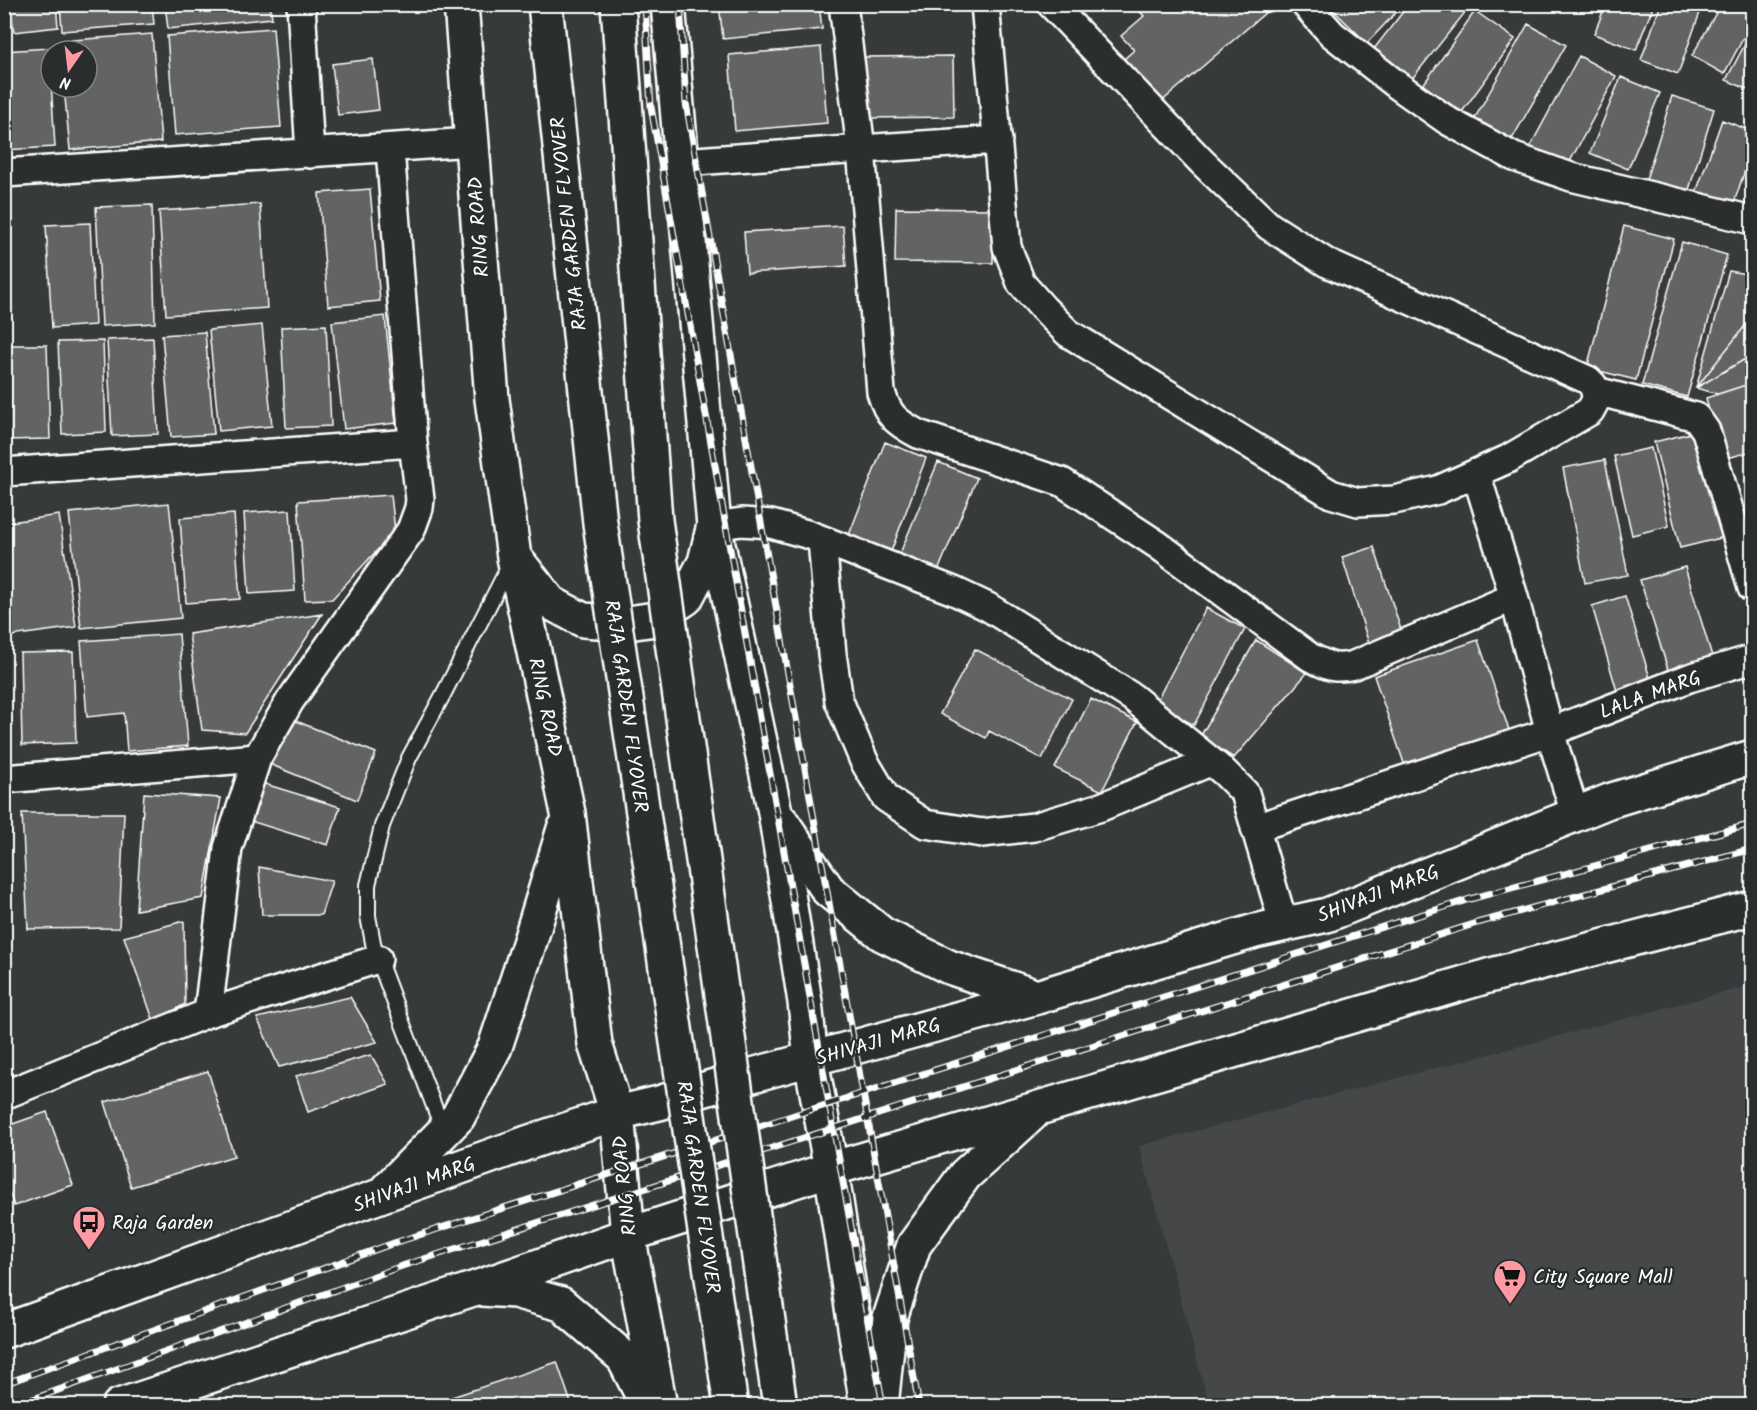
<svg xmlns="http://www.w3.org/2000/svg" width="1757" height="1410" font-family="Kalam,sans-serif">
  <rect width="100%" height="100%" fill="#373a3b"/>
  <filter id="ink" filterUnits="userSpaceOnUse"><feTurbulence type="fractalNoise" baseFrequency=".0167" numOctaves="2"/><feDisplacementMap in="SourceGraphic" scale="12" xChannelSelector="R" yChannelSelector="G"/><feConvolveMatrix kernelMatrix="1 2 1 2 8 2 1 2 1" color-interpolation-filters="sRGB"/></filter>
  <g filter="url(#ink)">
    <!-- built -->
    <path fill="#444748" d="M1752,985V1405H1209L1139,1146Z"/>
    <!-- building -->
    <path fill="#636465" stroke="#fff" stroke-width="1.5" d="M4,4L9,41L4,42Z
      M10,4H56L58,27L14,32Z
      M60,4H152L154,24L62,31Z
      M165,4H270L272,18L168,29Z
      M719,4H819L822,29L723,39Z
      M867,4H935L867,9Z
      M1137,4H1269L1272,7L1160,103L1123,60L1134,50L1121,36L1144,16L1135,6Z
      M1327,4H1404L1367,43Z
      M1409,4H1459L1467,10L1411,80L1373,50Z
      M1606,4H1654L1636,50L1594,34Z
      M1661,4H1703L1678,74L1641,60Z
      M1721,4H1752V22L1724,74L1692,56Z
      M1475,11L1515,39L1462,112L1423,85Z
      M1528,24L1566,45L1508,146L1471,125Z
      M273,28L281,127L175,135L167,36Z
      M1752,31V91L1726,80Z
      M152,34L161,142L70,150L64,87H87V51H61L60,41Z
      M821,47L827,123L735,131L729,55Z
      M49,48L55,147L4,150V51Z
      M953,56L954,117L864,118V57Z
      M1579,56L1616,76L1567,167L1530,147Z
      M373,59L379,110L338,115L332,64Z
      M1621,77L1660,93L1628,169L1590,153Z
      M1672,96L1714,109L1686,199L1644,186Z
      M1722,120L1752,131V150L1731,211L1694,198Z
      M1752,181V211L1745,209Z
      M370,189L380,301L328,306L319,193Z
      M260,204L267,308L166,315L159,211Z
      M152,205L155,323L102,326L96,207Z
      M896,208L993,209V263L895,262Z
      M90,223L95,325L52,328L46,225Z
      M843,226L846,266L747,273L744,232Z
      M1624,226L1674,239L1636,380L1587,368Z
      M1682,242L1727,255L1687,397L1642,385Z
      M1729,271L1752,275V317L1696,388Z
      M385,316L396,423L344,429L332,322Z
      M1752,317V355L1696,388Z
      M262,325L272,426L219,431L209,330Z
      M326,325L331,426L286,428L281,327Z
      M205,332L214,434L171,437L162,335Z
      M153,338L158,434L112,436L107,340Z
      M103,341L106,432L62,434L58,342Z
      M4,345H47L50,439L4,440Z
      M1752,355V383L1718,394L1696,388Z
      M1752,383V451L1721,460L1706,398Z
      M1699,431L1725,537L1680,548L1654,442Z
      M885,442L926,458L889,557L847,540Z
      M1651,448L1669,526L1632,535L1614,456Z
      M1605,460L1628,575L1585,583L1563,468Z
      M938,462L977,478L935,578L896,563Z
      M391,495L395,531L332,599L305,600L298,501Z
      M169,503L181,618L81,628L69,513Z
      M290,510L295,591L249,594L244,513Z
      M234,514L240,599L186,603L180,518Z
      M59,515L76,627L4,637V523Z
      M1374,547L1403,636L1370,647L1342,557Z
      M1685,567L1714,663L1670,676L1640,580Z
      M1625,596L1653,688L1619,698L1592,606Z
      M1206,608L1245,629L1194,725L1155,704Z
      M322,614L245,733L202,730L189,634Z
      M179,634L188,746L127,751L124,713L87,717L81,641Z
      M1256,640L1307,673L1234,758L1200,737Z
      M1478,640L1509,730L1405,766L1374,676Z
      M975,649L1072,699L1042,759L989,731L986,738L940,714Z
      M73,652L76,743L22,745L20,653Z
      M4,657H7L10,771H4Z
      M1091,699L1137,722L1102,791L1055,768Z
      M286,717L376,753L357,800L267,763Z
      M255,781L340,807L328,845L244,819Z
      M144,793L221,798L203,898L136,910Z
      M22,813H124L119,928L28,929Z
      M259,867L332,881L321,915H262Z
      M184,921L185,1004L154,1022L124,937Z
      M350,997L377,1042L279,1067L257,1018Z
      M371,1055L388,1084L308,1112L296,1076Z
      M208,1071L234,1156L131,1187L105,1102Z
      M47,1112L73,1185L14,1206L4,1179V1127Z
      M557,1362L572,1406H451L449,1398Z"/>
    <g fill="none" stroke-linecap="round" stroke-linejoin="round">
      <!-- lane casing -->
      <g stroke="#fff" stroke-width="18">
        <path id="lane" d="M443,1130L374,948L368,916V885L382,826L409,758L444,693L510,564"/>
      </g>
      <!-- street casing -->
      <g stroke="#fff" stroke-width="32">
        <path id="street" d="M301,4L310,154
          M843,4L861,149L998,140
          M985,4L1007,247L1021,283L1043,308L1068,333L1331,494L1358,502L1394,500L1438,490L1508,459L1590,411L1597,398L1593,385L1588,380L1327,263L1269,226L1202,162L1051,4
          M1305,4L1332,34L1397,85L1448,121L1514,157L1571,177L1752,220
          M682,162L861,149L881,392C888,416 896,422 918,434L1062,482L1158,545L1310,657C1328,666 1334,670 1354,665L1514,597
          M4,173L472,142
          M1596,391L1696,417L1706,431L1752,588
          M4,472L413,443
          M1476,473L1514,597L1550,732L1575,814
          M714,526L742,522L771,524L810,535L954,591L988,607L1132,697L1224,772L1245,793L1284,925
          M822,540L832,654L839,701L864,761L886,798L925,824L982,833L1034,827L1101,807L1210,762
          M4,779L257,758
          M1255,828L1550,732L1689,678L1752,659
          M208,1013L228,848L257,758L290,701L411,530L419,508L420,499L413,443L390,149
          M4,1095L208,1013L378,959"/>
      </g>
      <!-- secondary casing -->
      <g stroke="#fff" stroke-width="38">
        <path id="secondary" d="M461,4L492,399L514,557L568,813L595,1044L617,1113L628,1235L660,1406
          M668,4L714,526L775,812L805,1002L811,1060L831,1169L867,1406
          M519,563L551,603L583,620L628,623L655,619L686,598L705,562L713,529
          M781,821L828,890L882,934L949,967L1037,997
          M386,1190L458,1117L495,1047L530,941L564,829
          M482,1289L515,1291L561,1304L623,1357L648,1406
          M4,1331L527,1143L617,1113L659,1103L738,1079L1037,997L1255,931L1327,915L1609,801L1752,757
          M119,1406L473,1289L628,1235L831,1169L1488,976L1752,908
          M881,1406L890,1318L914,1245L965,1175L1032,1114"/>
      </g>
      <!-- lane -->
      <use href="#lane" stroke="#2a2d2e" stroke-width="14"/>
      <!-- street -->
      <use href="#street" stroke="#2a2d2e" stroke-width="27"/>
      <!-- secondary -->
      <use href="#secondary" stroke="#2a2d2e" stroke-width="33"/>
      <!-- rail casing -->
      <g stroke="#fff" stroke-width="7">
        <path id="rail" d="M645,4L651,107L883,1406
          M680,4L686,103L919,1406
          M4,1384L394,1243L1470,899L1752,824
          M14,1406L402,1266L1477,923L1752,849"/>
      </g>
      <!-- rail -->
      <use href="#rail" stroke="#2a2d2e" stroke-width="4.5" stroke-dasharray="14" stroke-linecap="butt"/>
      <!-- primary-bridge casing -->
      <g stroke="#fff" stroke-width="38" stroke-linecap="butt">
        <path id="primary-bridge" d="M545,4L600,523L731,1406
          M618,4L655,520L780,1406"/>
      </g>
      <!-- primary-bridge -->
      <use href="#primary-bridge" stroke="#2a2d2e" stroke-width="33"/>
    </g>
  </g>
  <!-- icons -->
  <defs>
    <g id="bus-pin" transform="scale(1.725)"><path d="M0 17L-7.5 6A9.5 9.5 0 1 1 7.5 6Z" fill="#ff9aa2" stroke="#2a2d2e"/><path d="M-5-6H5V4H4V6H2V4H-2V6H-4V4H-5ZM-3.5-4V0h7V-4ZM-3.5 1.2v1.5H-2V1.2ZM2 1.2v1.5H3.5V1.2Z" fill="#111"/></g>
    <g id="supermarket-pin" transform="scale(1.725)"><path d="M0 17L-7.5 6A9.5 9.5 0 1 1 7.5 6Z" fill="#ff9aa2" stroke="#2a2d2e"/><path d="M-6-5.5h2.5l.6 2H6L4.5 2H-2.5L-4.4-4H-6ZM-1.5 3.2a1.3 1.3 0 1 0 .1 0ZM3 3.2a1.3 1.3 0 1 0 .1 0Z" fill="#111"/></g>
  </defs>
  <g fill-rule="evenodd">
    <use href="#bus-pin" x="89" y="1222"/>
    <use href="#supermarket-pin" x="1510" y="1276"/>
  </g>
  <g text-anchor="middle" stroke-width="4.5" stroke-linejoin="round" paint-order="stroke">
    <!-- street labels -->
    <g font-size="20" fill="#fff" stroke="#2a2d2e">
      <text transform="translate(568 224) rotate(-96)" y="7">RAJA GARDEN FLYOVER</text>
      <text transform="translate(478 227) rotate(-94)" y="7">RING ROAD</text>
      <text transform="translate(1650 694) rotate(-20)" y="7">LALA MARG</text>
      <text transform="translate(627 706) rotate(82)" y="7">RAJA GARDEN FLYOVER</text>
      <text transform="translate(546 707) rotate(78)" y="7">RING ROAD</text>
      <text transform="translate(1378 893) rotate(-21)" y="7">SHIVAJI MARG</text>
      <text transform="translate(878 1041) rotate(-16)" y="7">SHIVAJI MARG</text>
      <text transform="translate(414 1184) rotate(-20)" y="7">SHIVAJI MARG</text>
      <text transform="translate(624 1186) rotate(-96)" y="7">RING ROAD</text>
      <text transform="translate(699 1187) rotate(82)" y="7">RAJA GARDEN FLYOVER</text>
    </g>
    <!-- poi labels -->
    <g font-size="20" fill="#fff" stroke="#2a2d2e" text-anchor="start">
      <text x="112" y="1229">Raja Garden</text>
      <text x="1533" y="1283">City Square Mall</text>
    </g>
  </g>
  <!-- margin -->
  <rect width="1757" height="1410" fill="none" stroke="#2a2d2e" stroke-width="24"/>
  <rect x="12" y="12" width="1733" height="1386" fill="none" stroke="#fff" stroke-width="2" filter="url(#ink)"/>
  <!-- north arrow -->
  <g transform="translate(69 69) rotate(194)"><circle r="28" fill="#2a2d2e" stroke="#7f8182" stroke-width="1.5"/>
  <path d="M0-4.5L10 22L0 15L-10 22Z" fill="#ff9aa2"/>
  <text y="-9" font-size="16" font-weight="bold" text-anchor="middle" fill="#ffffff">N</text>
  </g>
</svg>
